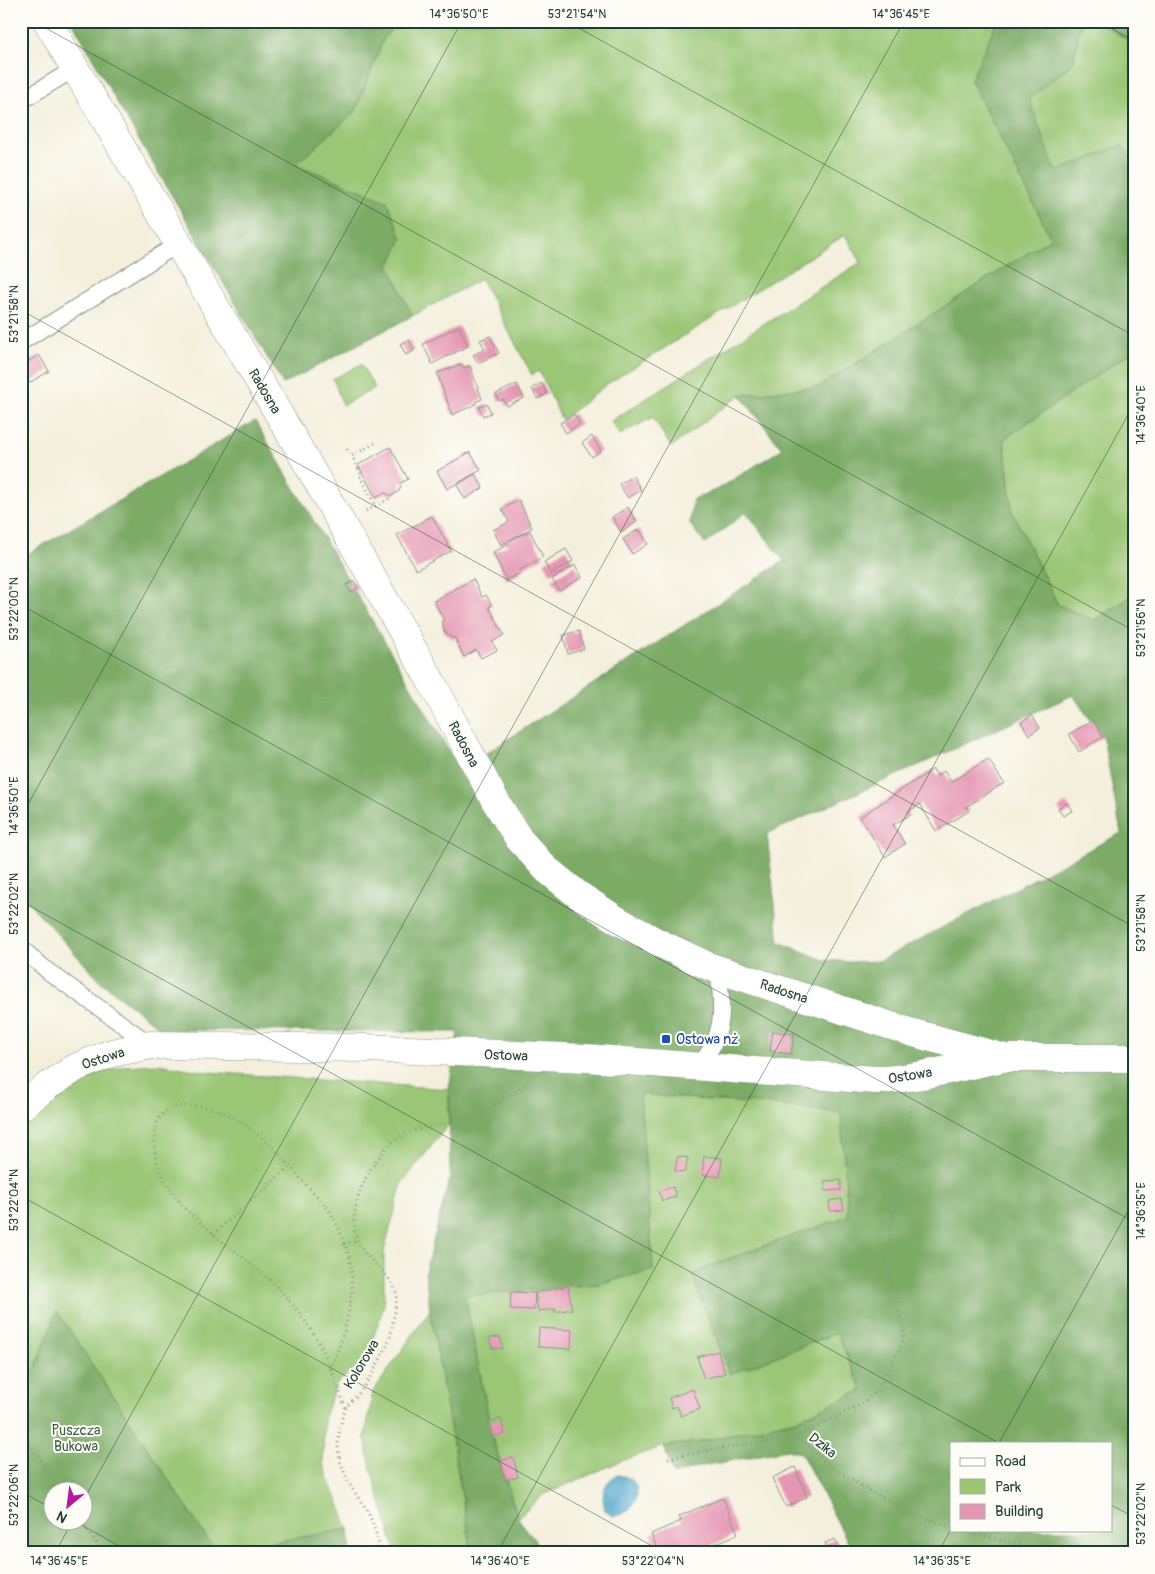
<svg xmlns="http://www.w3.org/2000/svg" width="1155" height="1574" font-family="Pangolin,sans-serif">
  <rect width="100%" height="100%" fill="#fdfcf7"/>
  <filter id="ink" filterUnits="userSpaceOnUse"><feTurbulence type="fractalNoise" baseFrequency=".02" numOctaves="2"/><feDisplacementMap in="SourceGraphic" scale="10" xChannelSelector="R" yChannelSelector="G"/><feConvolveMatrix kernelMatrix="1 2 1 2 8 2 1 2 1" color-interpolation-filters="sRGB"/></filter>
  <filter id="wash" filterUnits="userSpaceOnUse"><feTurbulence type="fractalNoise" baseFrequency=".0096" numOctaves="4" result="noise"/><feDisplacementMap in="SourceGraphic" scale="20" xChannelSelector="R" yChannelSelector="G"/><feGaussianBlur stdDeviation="1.12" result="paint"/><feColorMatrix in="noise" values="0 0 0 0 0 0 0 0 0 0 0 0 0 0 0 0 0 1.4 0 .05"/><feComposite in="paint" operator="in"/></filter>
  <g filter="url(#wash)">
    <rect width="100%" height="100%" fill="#f4efdc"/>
    <!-- green -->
    <path fill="#9ac674" stroke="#5c8254" d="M398,21H997L971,80L1051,238L819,387L740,395L671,447L653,417L620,435L611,421L861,262L845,235L607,384L562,420L539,371L532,375L481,279L412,316L389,265L402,238L295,164L355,112L384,38Z
      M1081,21H1098L1129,41L1134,50V160L1121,145L1056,173L1028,99L1073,63Z
      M1134,350V595L1094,620L1058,605L1012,511L1004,439Z
      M361,364L375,388L343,405L333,379Z
      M158,1064L207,1072L449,1089V1124L402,1183L384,1251V1306L366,1359L336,1384L324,1417L323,1464L349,1529L216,1552L57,1312L21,1407V1127L48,1106L97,1074L125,1066Z
      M640,1094L719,1101L762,1103L841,1113L848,1216L717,1263L692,1275L730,1374L837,1333L862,1390L796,1420L700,1442L664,1446L621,1461L543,1495L518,1518L492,1436L465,1296L552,1288L653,1270Z
      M430,1310L472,1553H396L371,1469L365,1437L373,1392Z"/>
    <!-- forest -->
    <path fill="#7bab66" stroke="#4d744d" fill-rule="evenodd" d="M72,21H398L384,38L355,112L296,164L387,201L402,239L389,265L412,316L283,384L118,104Z
      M997,21H1081L1073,63L1029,99L1056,172L1121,145L1134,160V350L1004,439L1012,511L1058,605L1094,620L1134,595V1553H854L801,1453L787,1450L698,1467L673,1475L664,1446L700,1442L796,1420L862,1390L837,1333L730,1374L692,1275L717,1263L848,1216L841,1113L762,1103L719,1101L640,1094L653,1270L599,1284L465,1296L492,1436L505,1480L518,1518L544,1553H472L430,1310L425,1272L450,1177L449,1089L458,1032L162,1030L101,982L21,894V558L255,421L460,770L784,561L746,512L705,544L690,524L693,499L720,488L782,449L740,395L819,387L1051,238L971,80ZM1073,695L1091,721H1093L1103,737L1121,833L879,961L850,962L824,960L779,942L767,834ZM951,1443H1111V1530H951Z
      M1098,21H1134V50L1129,41Z
      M57,1311L216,1552L349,1529L351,1553H21V1407ZM52,1492H82V1522H52Z"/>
    <!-- water -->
    <path fill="#4fa6cb" stroke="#377280" d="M618,1475C649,1478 638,1515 613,1516L605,1510C601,1496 603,1481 618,1475Z"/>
    <g id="blocks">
      <!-- building -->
      <path fill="#e596b3" d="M459,326L468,346L432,364L423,344Z
        M490,336L499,353L478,363L473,355L485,349L480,340Z
        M409,340L414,351L406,355L400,344Z
        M39,355L49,371L21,388V366Z
        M462,364L463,368L470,366L482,399L475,402L476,404L452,415L437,373Z
        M542,383L547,394L537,399L532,388Z
        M517,384L524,398L507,406L503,399L499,401L496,394Z
        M487,404L491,413L483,416L479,407Z
        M574,414L580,424L566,433L560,423Z
        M592,436L601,451L592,457L582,443Z
        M390,447L408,479L399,484L401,486L399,491L391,496L385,493L376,498L358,465Z
        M470,452L481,470L447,489L437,471Z
        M475,474L483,488L465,499L457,485Z
        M633,476L641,490L628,498L619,484Z
        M519,500L532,528L508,541L530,531L543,557L520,570L521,573L506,580L493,552L508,545L506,542L501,545L493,530L509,522L502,509Z
        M628,507L637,522L621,532L612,517Z
        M432,516L451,551L416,570L397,535Z
        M639,529L648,544L632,554L623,539Z
        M566,549L573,561L551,574L544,562Z
        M575,565L582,577L559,591L552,579Z
        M473,579L482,597L486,595L492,605L489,607L504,635L492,642L497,650L481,658L476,650L464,657L454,637L452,639L444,631L442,621L444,620L434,601Z
        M354,581L358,588L351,592L346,585Z
        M579,631L584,649L568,654L563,635Z
        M1032,715L1040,728L1029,735L1021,722Z
        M1093,720L1103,737L1079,752L1069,734Z
        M988,759L1004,783L966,807L969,811L936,831L920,804L908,812L910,815L893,825L905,844L885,857L860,817L933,769L937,776L944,771L951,782Z
        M1067,803L1072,811L1063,816L1058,808Z
        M773,1031L794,1034L791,1054L770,1051Z
        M678,1156L688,1158L685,1172L675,1171Z
        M704,1156L722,1158L720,1177L702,1175Z
        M841,1180V1190L825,1191V1181Z
        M673,1187L676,1197L662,1201L659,1191Z
        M842,1199L844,1210L830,1211L829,1201Z
        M568,1286L572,1309L555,1312V1309L538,1311L535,1293L534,1310L510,1309L511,1292L535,1293Z
        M539,1328L572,1330L571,1349L538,1347Z
        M500,1337L503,1349L492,1348L489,1338Z
        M718,1351L725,1373L704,1379L697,1357Z
        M693,1389L700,1409L681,1416L677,1406L672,1408L669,1398Z
        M501,1419L505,1434L492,1436L489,1422Z
        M513,1457L518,1477L505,1480L500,1461Z
        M795,1467L807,1497L786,1507L772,1478Z
        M723,1498L738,1534L698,1551V1553H659L651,1534L681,1521L679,1516Z
        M835,1539L841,1553H829L825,1543Z"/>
    </g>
  </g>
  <g filter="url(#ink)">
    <use href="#blocks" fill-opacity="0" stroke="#8a9688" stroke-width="1"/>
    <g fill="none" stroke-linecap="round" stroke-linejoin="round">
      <!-- lane casing -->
      <g stroke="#8a9688" stroke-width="18">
        <path id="lane" d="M21,101L76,68
          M21,342L178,244
          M21,948L49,972L151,1045
          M698,1066C726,1036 723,1007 718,969"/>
      </g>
      <!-- street casing -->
      <g stroke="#8a9688" stroke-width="29">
        <path id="street" d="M47,21L294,440L432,683L496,802L519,839L546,869L577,894L617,920L659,943L708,966L910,1032L1005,1058H1134
          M21,1107L46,1087L77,1067L112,1053L151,1045L366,1048L586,1058L876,1080C917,1079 958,1067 999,1059"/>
      </g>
      <!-- path -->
      <path stroke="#8a9688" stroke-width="3" stroke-dasharray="1 4" stroke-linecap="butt" d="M375,443L352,456L362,476L360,477L376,506
        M347,449L352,456
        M366,511L389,499
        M213,1234L291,1166
        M344,1244L357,1241
        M330,1369C343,1343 356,1295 351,1266C348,1251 342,1234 335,1220C328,1206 311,1191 301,1179C281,1154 256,1130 228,1114C215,1107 195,1105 180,1106C165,1108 155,1119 155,1134C155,1140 154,1147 155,1153C167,1215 241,1248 280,1290C298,1309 316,1335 327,1359C334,1375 339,1392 346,1408
        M21,1431L62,1492
        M795,1438L865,1402L877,1391L902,1344L904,1336L903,1327L886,1258L911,1105
        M668,1458L747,1444L795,1438L804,1441L825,1462L863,1487L908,1512L951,1527
        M82,1522L103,1553
        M961,1530L1048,1553
        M382,1553C377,1538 374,1524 367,1510C362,1502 356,1496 352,1488C346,1478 339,1461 338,1449C338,1439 341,1416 346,1408C350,1402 356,1397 361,1391C370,1378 379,1362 386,1348C392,1336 393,1318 396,1304C401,1277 368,1265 358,1242C343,1208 375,1147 407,1133C428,1124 452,1126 474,1117C493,1109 510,1094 528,1083"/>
      <!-- lane -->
      <use href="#lane" stroke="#fff" stroke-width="16"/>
      <!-- street -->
      <use href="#street" stroke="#fff" stroke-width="28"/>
    </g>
  </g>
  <!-- ticks -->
  <path fill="none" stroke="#1f3d34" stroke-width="1" stroke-opacity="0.45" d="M33,21L1134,631M566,21L1134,336M1098,21L1134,41M21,310L1134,927M21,605L1134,1222M21,817L462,21M21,901L999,1443M21,1196L665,1553M999,1443L1134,1200M21,1491L52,1509M82,1503L904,21M1111,1505L1134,1517M76,1522L132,1553M55,1553L72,1522M497,1553L1134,404M938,1553L951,1529"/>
  <!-- markers -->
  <rect fill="#1a4fb4" stroke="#fdfcf7" stroke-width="2" x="661" y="1034" width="10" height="10" rx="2.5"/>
  <g text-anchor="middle" stroke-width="4" stroke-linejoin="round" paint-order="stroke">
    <!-- street labels -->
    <g font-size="14" fill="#1f3d34" stroke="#fdfcf7">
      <text transform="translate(265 391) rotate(59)" y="5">Radosna</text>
      <text transform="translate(464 744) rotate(62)" y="5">Radosna</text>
      <text transform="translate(784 991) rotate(18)" y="5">Radosna</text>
      <text transform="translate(506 1055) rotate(2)" y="5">Ostowa</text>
      <text transform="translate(103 1058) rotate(-18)" y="5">Ostowa</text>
      <text transform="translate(910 1075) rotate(-9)" y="5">Ostowa</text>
      <text transform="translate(361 1364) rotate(-59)" y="5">Kolorowa</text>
      <text transform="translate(823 1445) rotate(39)" y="5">Dzika</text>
    </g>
    <!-- transit labels -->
    <g font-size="14" fill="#164399" stroke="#fdfcf7" text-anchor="start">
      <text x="676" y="1044">Ostowa nż</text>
    </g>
    <!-- park labels -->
    <g font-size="14" fill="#3e5f44" stroke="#fdfcf7">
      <text x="76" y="1435">Puszcza<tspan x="76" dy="16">Bukowa</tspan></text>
    </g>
  </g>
  <!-- margin -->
  <rect width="1155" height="1574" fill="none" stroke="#fdfcf7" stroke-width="55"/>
  <!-- legend -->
  <rect x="950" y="1442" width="162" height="90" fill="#fdfcf7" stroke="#a4b0a9"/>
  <rect x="960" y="1458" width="25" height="8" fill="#ffffff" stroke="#a4b0a9"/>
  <text x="995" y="1466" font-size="15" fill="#1f3d34">Road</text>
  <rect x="960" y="1479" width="25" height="15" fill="#9ac674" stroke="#a4b0a9"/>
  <text x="995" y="1492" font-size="15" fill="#1f3d34">Park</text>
  <rect x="960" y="1504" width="25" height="15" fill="#e596b3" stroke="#a4b0a9"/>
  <text x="995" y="1516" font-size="15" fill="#1f3d34">Building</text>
  <!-- north arrow -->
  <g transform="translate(68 1506) rotate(209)"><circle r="24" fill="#fdfcf7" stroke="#a4b0a9"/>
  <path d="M0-4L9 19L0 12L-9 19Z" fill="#b5179e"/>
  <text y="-8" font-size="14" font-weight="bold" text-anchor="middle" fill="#1f3d34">N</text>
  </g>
  <rect x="28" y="28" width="1100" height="1518" fill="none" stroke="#1f3d34" stroke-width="2"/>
  <g font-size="12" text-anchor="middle" fill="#1f3d34">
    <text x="459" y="18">14°36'50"E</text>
    <text x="577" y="18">53°21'54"N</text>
    <text x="901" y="18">14°36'45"E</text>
    <text transform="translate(14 314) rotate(-90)" y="4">53°21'58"N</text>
    <text transform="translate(1141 415) rotate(-90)" y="4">14°36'40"E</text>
    <text transform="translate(14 609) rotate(-90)" y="4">53°22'00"N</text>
    <text transform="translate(1141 628) rotate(-90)" y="4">53°21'56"N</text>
    <text transform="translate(14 806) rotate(-90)" y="4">14°36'50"E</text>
    <text transform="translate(14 904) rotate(-90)" y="4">53°22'02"N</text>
    <text transform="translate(1141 923) rotate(-90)" y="4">53°21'58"N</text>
    <text transform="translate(14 1200) rotate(-90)" y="4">53°22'04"N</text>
    <text transform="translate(1141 1211) rotate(-90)" y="4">14°36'35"E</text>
    <text transform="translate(14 1495) rotate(-90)" y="4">53°22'06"N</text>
    <text transform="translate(1141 1514) rotate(-90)" y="4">53°22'02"N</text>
    <text x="59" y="1565">14°36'45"E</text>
    <text x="500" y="1565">14°36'40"E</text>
    <text x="653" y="1565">53°22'04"N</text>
    <text x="942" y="1565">14°36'35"E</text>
  </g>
</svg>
